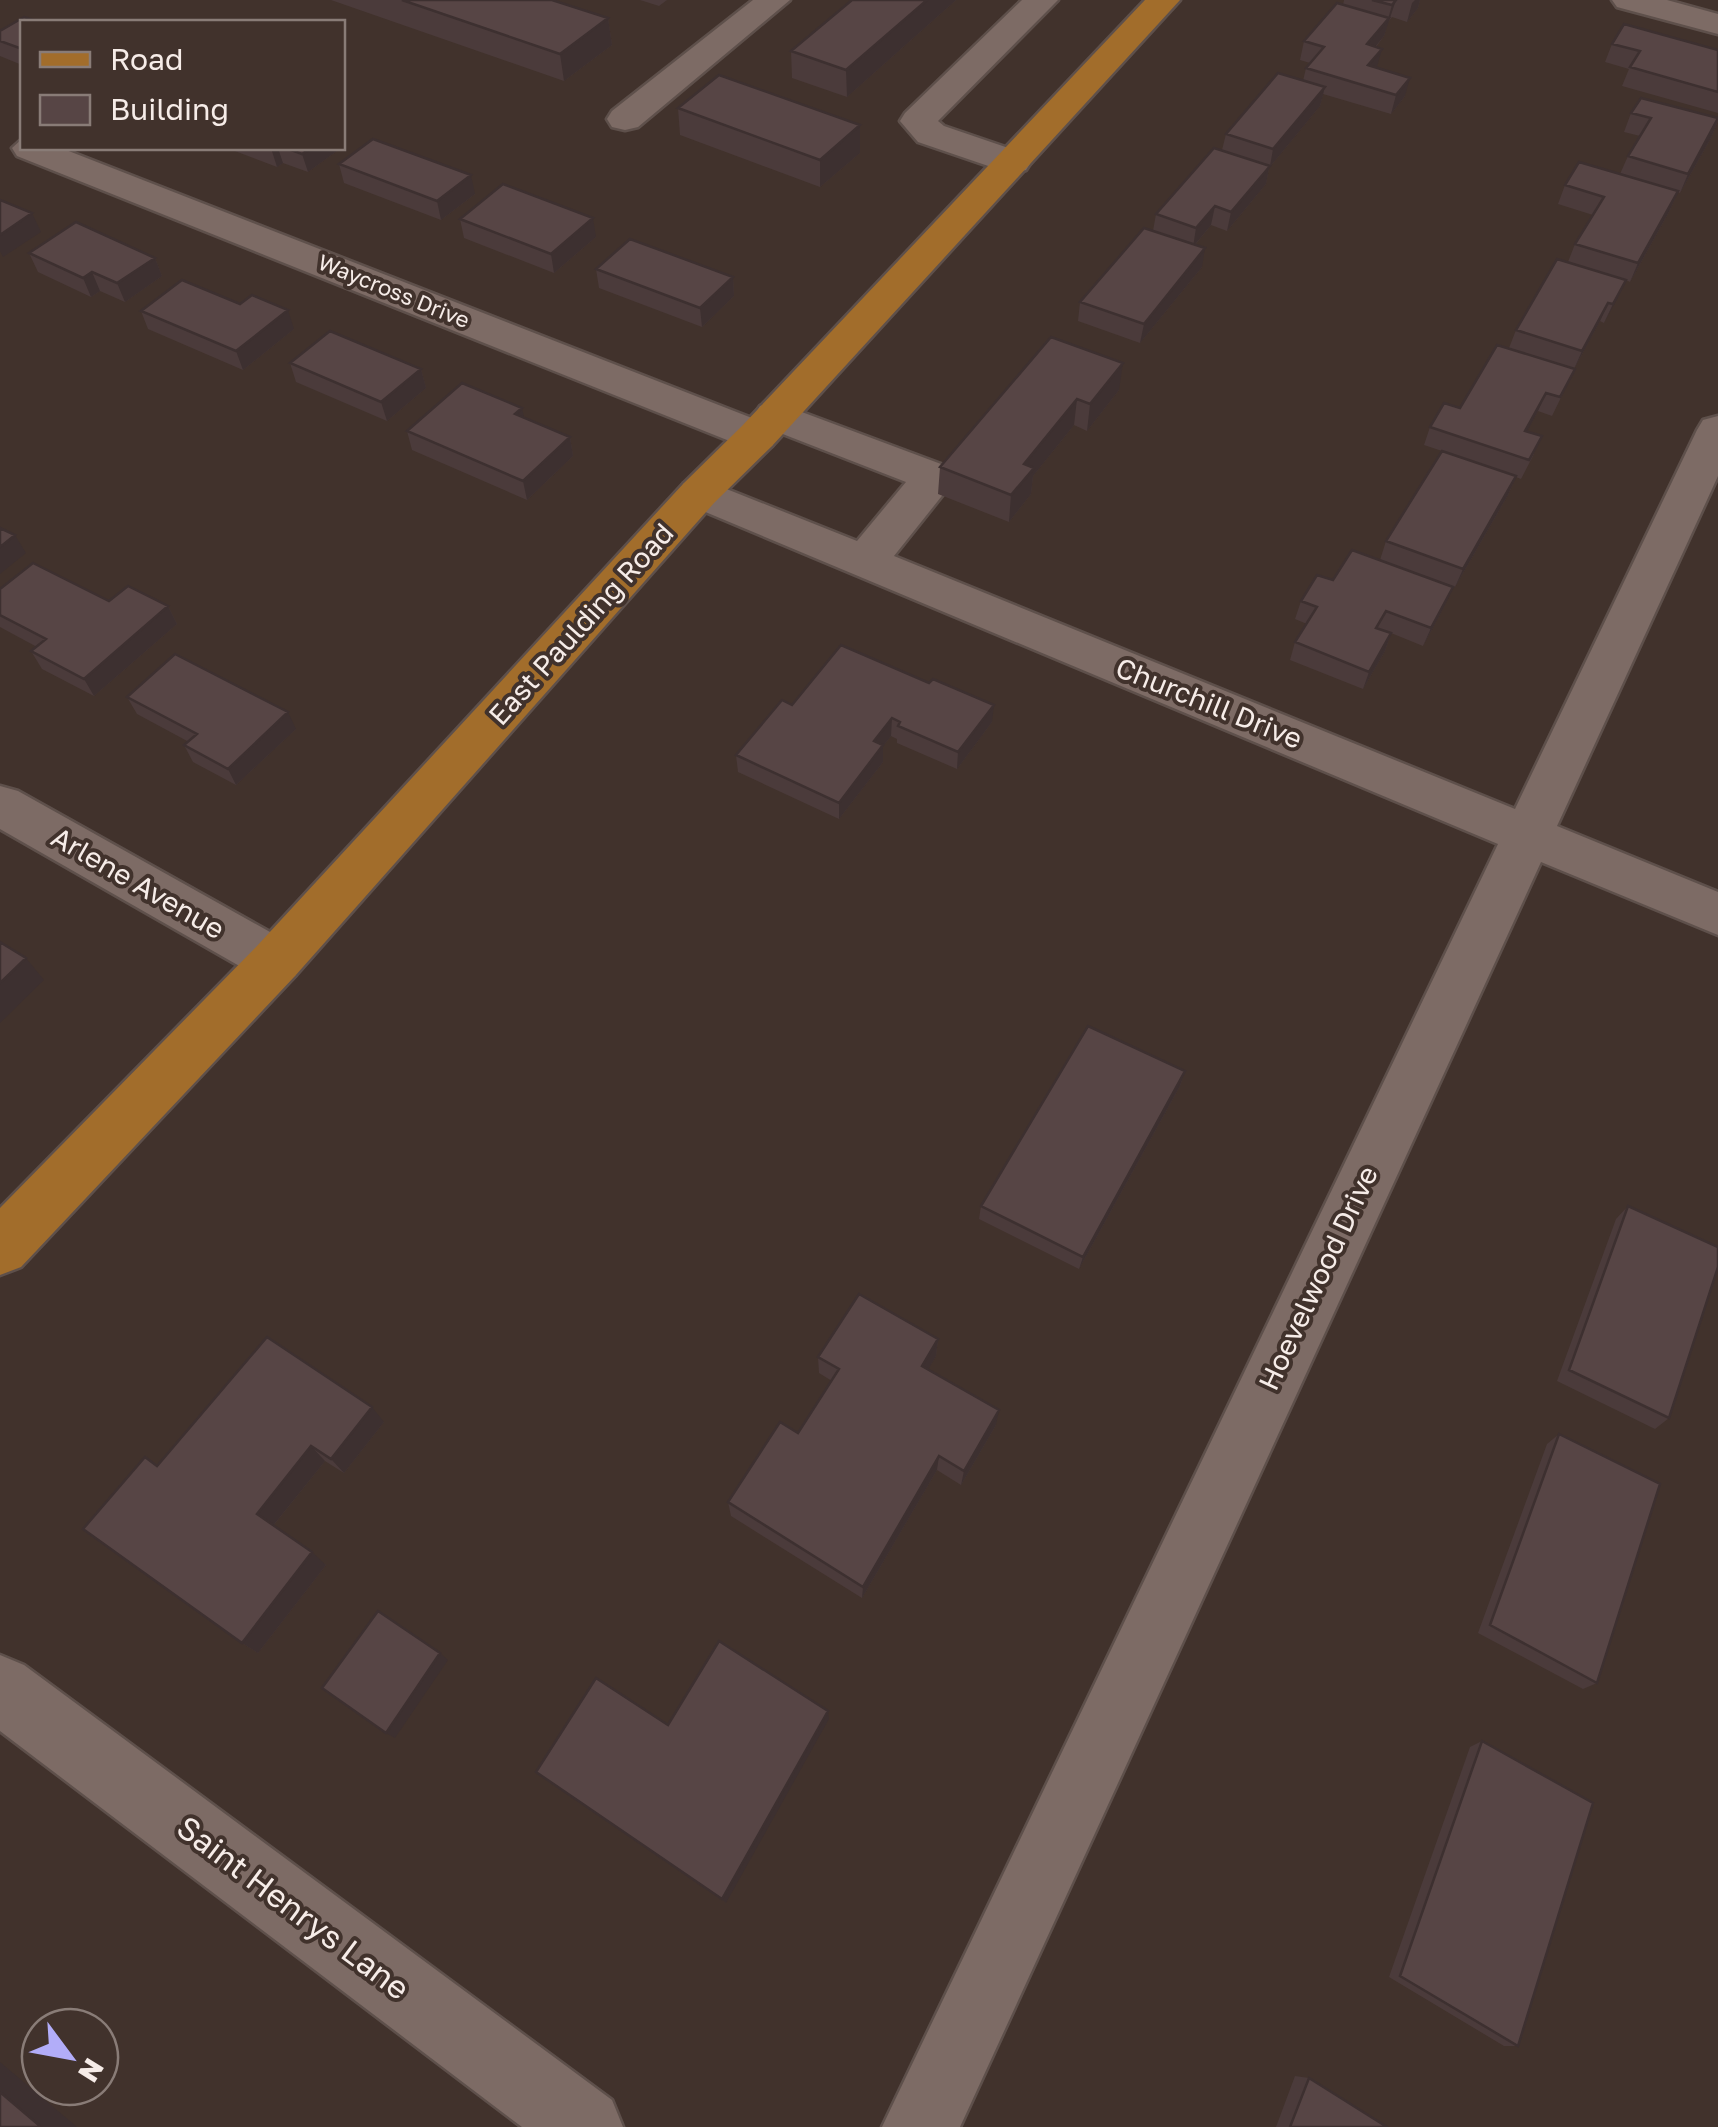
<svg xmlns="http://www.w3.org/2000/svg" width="1718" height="2127" font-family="'Golos Text',sans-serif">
  <rect width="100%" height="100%" fill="#41322c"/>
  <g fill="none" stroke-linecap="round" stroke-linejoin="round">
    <!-- minor casing -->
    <g stroke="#5e504b" stroke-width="5">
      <path id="minor" d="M753,0H790L638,127L625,130L612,127L607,119L612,111Z
        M1022,0H1058L938,121L944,126L1026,154L1031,162L1026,170L1013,173L1000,170L918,142L900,121L905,113Z
        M1612,0H1667L1718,14V34L1617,7Z
        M22,139V148H61L757,420L754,416L760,406L775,402L949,467L955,477L949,487L894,556L1515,809L1697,430L1703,420L1718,416V476L1557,826L1718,892V935L1541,862L960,2127H882L1498,844L684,503L677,493L684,483L699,478L857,541L906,482L775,431L778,436L772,446L757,450L742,446L17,156L12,148Z
        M0,786L18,791L295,946L302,961L295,976L276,983L257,976L0,829Z
        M0,1655L24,1665L612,2100L623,2127H522L0,1731Z"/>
    </g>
    <!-- major casing -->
    <g stroke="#5e504b" stroke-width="5">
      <path id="major" d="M1145,0H1180L772,446L714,503L295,976L21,1267L0,1275V1208L257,946L684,483L742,426Z"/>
    </g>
    <!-- minor -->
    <use href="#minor" fill="#7d6b65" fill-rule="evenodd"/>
    <!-- major -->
    <use href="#major" fill="#a26d2b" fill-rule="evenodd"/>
  </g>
  <!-- wall -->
  <path fill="#4b3b3b" d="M331,0H552L608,18L612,45L564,81Z
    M640,0H667L659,6Z
    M852,0H956L847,97L792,78L791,51Z
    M1344,0H1420L1418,8L1407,22L1392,17L1388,22L1384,36L1376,47L1377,68L1405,96L1391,114L1323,94L1320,106L1269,168L1266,184L1227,231L1211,225L1195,245L1202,267L1140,343L1078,321L1080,302L1153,231L1156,214L1222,150L1226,134L1303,81L1306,68L1310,63L1300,60L1304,41L1343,5Z
    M22,22V65L0,56V31Z
    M1612,44L1718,50V113L1622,86L1629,69L1605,62Z
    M678,108L860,153L820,187L680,135Z
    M1631,113L1718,121L1711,138L1680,193L1678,192L1670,210L1630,282L1626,280L1604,323L1600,321L1574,369L1509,348L1516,330L1568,262L1575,244L1593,215L1558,204L1565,185L1620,174L1628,156L1640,136L1624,132Z
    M227,148H341L308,172L283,163L277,167Z
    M339,164L475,194L441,220L344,183Z
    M460,219L596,237L554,273L464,238Z
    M29,253L155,258L162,276L125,302L100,291L91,297L38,272Z
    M596,269L733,277L734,296L702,327L599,288Z
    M141,311L294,329L243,370L148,329Z
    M1051,337L1119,390L1087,431L1074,425L1033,476L1031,494L1009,522L938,494L940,467Z
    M290,363L421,369L426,388L387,421L296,382Z
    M1575,369L1552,416L1538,411L1527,431L1534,454L1521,479L1516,477L1508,495L1455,587L1380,560L1386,541L1442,451L1424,445L1430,427L1460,408Z
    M407,431L570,437L573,456L527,500L412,450Z
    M1333,580L1453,587L1445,605L1423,646L1391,633L1385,651L1363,689L1290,660L1295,642L1307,624L1295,619L1301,601Z
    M0,589L168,606L177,624L94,696L42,669L31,651L37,647L0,627Z
    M127,697L296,729L236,785L193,762L184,745L189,742L137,714Z
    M792,705L992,722L957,769L897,743V739L891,736L883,746V762L839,819L738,772L736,755Z
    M1185,1071L1180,1086L1079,1269L979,1219L981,1206Z
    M1628,1206L1669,1418L1655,1429L1557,1381L1616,1219Z
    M938,1339L936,1356L928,1369L996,1425L961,1485L937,1470L862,1598L731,1516L728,1502L798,1433L832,1381L819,1373L818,1357Z
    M384,1422L344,1473L325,1461L273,1526L326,1565L258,1653L242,1643L157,1466Z
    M1559,1434L1597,1683L1583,1689L1478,1633L1547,1444Z
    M1482,1741L1518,2046H1504L1389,1977L1470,1747Z
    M1295,2076L1309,2078L1387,2127H1276Z"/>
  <!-- shaded-wall -->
  <path fill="#3d3030" d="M927,0H956L847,97L846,70Z
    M1396,0L1384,36L1362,63L1367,44L1388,19L1392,5Z
    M1415,0H1420L1418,8L1407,22L1412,3Z
    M608,18L612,45L564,81L560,54Z
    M1382,49L1377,67L1368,65Z
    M1410,78L1405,96L1391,114L1396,95Z
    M1325,87L1320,106L1269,168L1266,184L1227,231L1231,212L1270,166L1273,149Z
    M1718,121L1711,138L1680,193L1688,174Z
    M860,125V153L820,187V160Z
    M271,148H278L283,163L277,167Z
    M311,148H341L308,172L302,154Z
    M471,175L475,194L441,220L437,201Z
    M1678,191L1670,210L1630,282L1638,263Z
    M1215,206L1211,225L1193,247L1196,228Z
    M32,213L41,232L3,257L0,251V235Z
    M593,218L596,237L554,273L551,254Z
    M1205,248L1202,267L1140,343L1144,324Z
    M155,258L162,276L125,302L117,283Z
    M92,272L100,291L91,297L83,278Z
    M733,277L734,296L702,327L700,308Z
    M1626,280L1617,299L1604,323L1613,304Z
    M1608,303L1600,321L1574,369L1582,351Z
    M288,310L294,329L243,370L236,351Z
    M1123,363L1119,390L1087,431L1090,404Z
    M421,369L426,388L387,421L381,402Z
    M1546,393L1538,411L1518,449L1525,431Z
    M1077,399L1074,425L1033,476L1031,494L1009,522L1011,495L1024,464Z
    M522,408L526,426L515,414Z
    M570,437L573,456L527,500L523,481Z
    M1516,476L1508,495L1455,587L1463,569Z
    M15,535L26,553L0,574V547Z
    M1453,587L1445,605L1423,646L1431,628Z
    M168,606L177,624L94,696L84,679Z
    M1391,633L1385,651L1363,689L1369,672Z
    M994,705L992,722L957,769L958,752Z
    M288,712L296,729L236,785L228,769Z
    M892,718L891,736L883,746V762L839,819V803L874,741Z
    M26,958L44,980L0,1023V983Z
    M1185,1071L1180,1086L1079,1269L1083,1257Z
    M938,1339L936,1356L921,1382L922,1366Z
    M372,1407L384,1422L344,1473L331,1459Z
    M999,1410L996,1425L961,1485L964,1471Z
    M311,1446L325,1461L272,1527L257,1514Z
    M939,1456L937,1470L862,1598L863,1587Z
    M312,1552L326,1565L258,1653L242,1643Z
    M440,1653L448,1660L395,1738L386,1733Z
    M828,1711L829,1719L726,1903L722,1899Z
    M0,2062L77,2127H41L0,2092Z"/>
  <!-- building -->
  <path fill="#574545" stroke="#3d3030" stroke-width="2.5" d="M402,0H552L608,18L560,54Z
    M852,0H927L846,70L791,51Z
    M1372,0H1396L1392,5Z
    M1337,3L1389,18L1367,44L1382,49L1368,65L1410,78L1396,95L1306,68L1324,47L1304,41Z
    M24,17L40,22H22V49L0,41V31Z
    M1624,24L1718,50V92L1630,67L1640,51L1612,44Z
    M1278,73L1325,87L1273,149L1226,134Z
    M719,75L860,125L820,160L678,108Z
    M1641,98L1718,118L1688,174L1628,156L1651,118L1631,113Z
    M373,139L471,175L437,201L339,164Z
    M286,148H311L302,154Z
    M1214,148L1270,166L1231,212L1215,206L1196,228L1156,214Z
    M1579,162L1678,191L1638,263L1575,244L1604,197L1565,185Z
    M503,184L593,218L551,254L460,219Z
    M0,200L32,213L0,235Z
    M76,222L155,258L117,283L92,272L83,278L29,253Z
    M1144,228L1205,248L1144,324L1080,302Z
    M630,239L733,277L700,308L596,269Z
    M1557,259L1626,280L1613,304L1608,303L1582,351L1516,330Z
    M182,280L240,304L252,295L288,310L236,351L141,311Z
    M330,331L421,369L381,402L290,363Z
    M1051,337L1123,363L1090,404L1077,399L1024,464L1034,468L1011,495L940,467Z
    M1497,345L1575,369L1560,397L1546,393L1525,431L1542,436L1529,460L1430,427L1444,403L1460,408Z
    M462,383L522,408L515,414L570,437L523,481L407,431Z
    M1442,451L1516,476L1463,569L1386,541Z
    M0,528L15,535L0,547Z
    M1352,550L1453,587L1431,628L1386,611L1376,628L1391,633L1369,672L1295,642L1317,607L1301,601L1317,575L1333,580Z
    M33,563L109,601L128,586L168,606L84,679L31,651L46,639L0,615V589Z
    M841,645L929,683L933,679L994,705L958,752L898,726L900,722L892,718L874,741L883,745L839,803L736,755L782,700L792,705Z
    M175,654L288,712L228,769L184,745L197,734L127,697Z
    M0,942L26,958L0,983Z
    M1088,1026L1185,1071L1083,1257L981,1206Z
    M1628,1206L1718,1247V1267L1669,1418L1569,1370Z
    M859,1294L938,1339L922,1366L999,1410L964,1471L939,1456L863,1587L728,1502L780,1422L798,1433L839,1369L818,1357Z
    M267,1337L372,1407L331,1459L311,1446L257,1514L312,1552L242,1643L83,1529L145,1457L157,1466Z
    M1559,1434L1660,1484L1597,1683L1490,1625Z
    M378,1611L440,1653L386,1733L322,1688Z
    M719,1641L828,1711L722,1899L536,1772L596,1678L668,1725Z
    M1482,1741L1593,1803L1518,2046L1400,1976Z
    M1309,2078L1387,2127H1290Z
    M0,2092L41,2127H0Z"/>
  <g text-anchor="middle" stroke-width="8" stroke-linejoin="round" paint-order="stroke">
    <!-- far-street labels -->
    <g font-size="22" fill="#f6ece8" stroke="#41322c">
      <text transform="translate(394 291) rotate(22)" y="8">Waycross Drive</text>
    </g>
    <!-- street labels -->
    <g font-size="28" fill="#f6ece8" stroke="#41322c">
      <text transform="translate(581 624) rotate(-48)" y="10">East Paulding Road</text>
      <text transform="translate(1209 703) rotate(22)" y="10">Churchill Drive</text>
      <text transform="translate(138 883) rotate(30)" y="10">Arlene Avenue</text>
      <text transform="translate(1318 1278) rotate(-65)" y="10">Hoevelwood Drive</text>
    </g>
    <!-- near-street labels -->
    <g font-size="32" fill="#f6ece8" stroke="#41322c">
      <text transform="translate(293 1908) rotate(37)" y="11">Saint Henrys Lane</text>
    </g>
  </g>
  <!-- legend -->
  <rect x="20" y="20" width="325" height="130" fill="#41322c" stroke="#897c77" stroke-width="2.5"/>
  <rect x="40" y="52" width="50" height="15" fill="#a26d2b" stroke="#897c77" stroke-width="2.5"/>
  <text x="110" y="70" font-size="30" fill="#f6ece8">Road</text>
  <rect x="40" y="95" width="50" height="30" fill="#574545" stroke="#897c77" stroke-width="2.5"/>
  <text x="110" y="120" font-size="30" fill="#f6ece8">Building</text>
  <!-- north arrow -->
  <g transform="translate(70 2057) rotate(122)"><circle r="48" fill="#41322c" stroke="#897c77" stroke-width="2.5"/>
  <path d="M0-8L18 38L0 25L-18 38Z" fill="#b2adf9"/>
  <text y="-15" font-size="28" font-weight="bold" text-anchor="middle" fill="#f6ece8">N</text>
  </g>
</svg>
